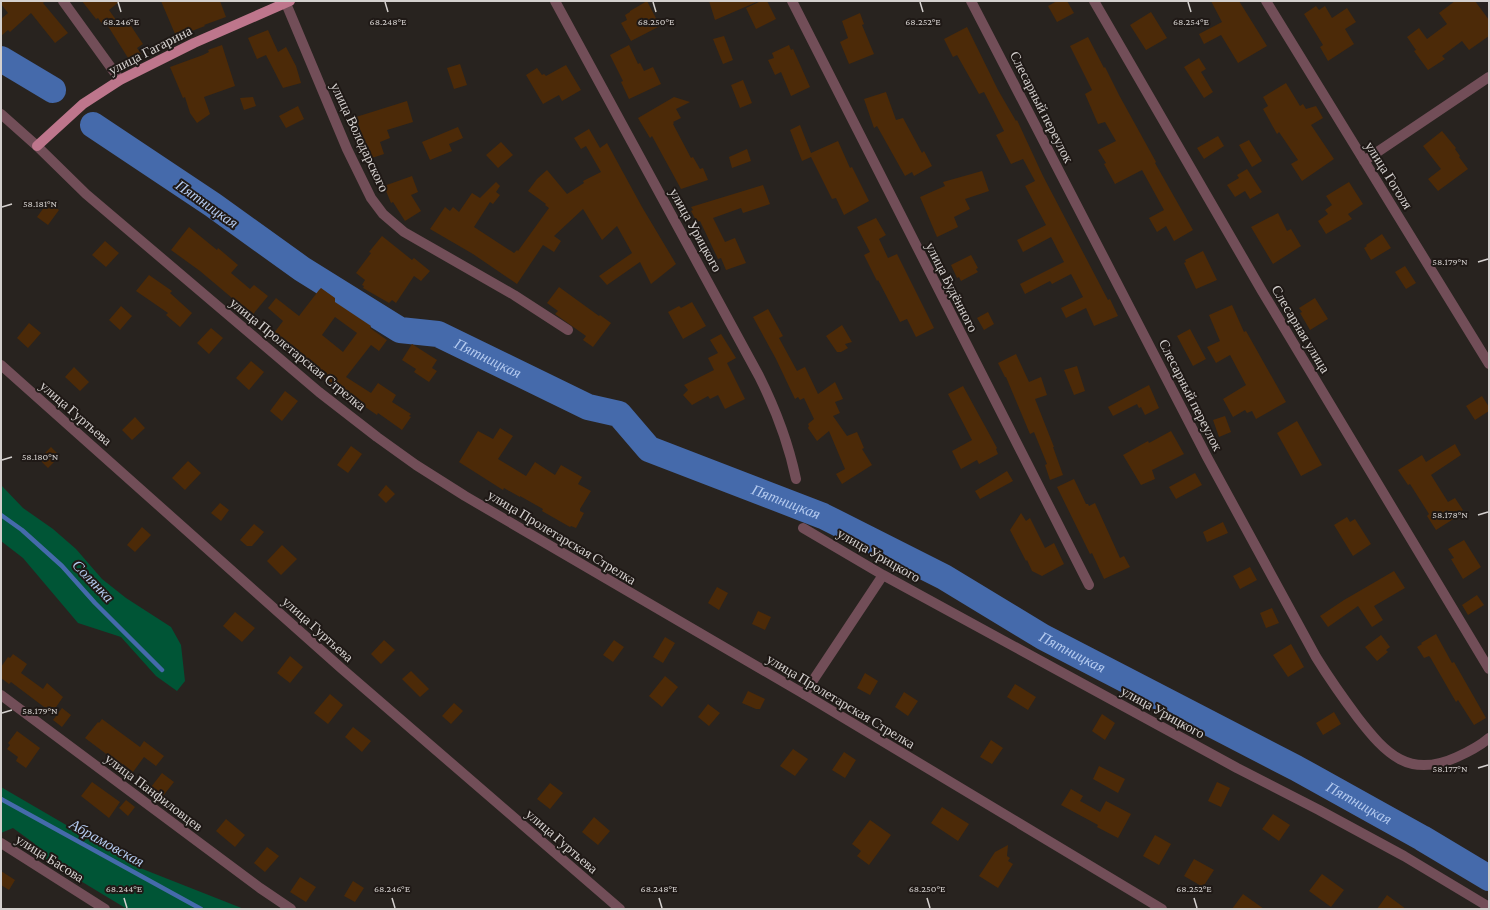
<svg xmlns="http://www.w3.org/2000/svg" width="1490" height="910" font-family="'Crimson Pro',serif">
  <rect width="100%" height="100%" fill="#28231f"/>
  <!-- green -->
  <path fill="#005536" d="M1,485L23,508L53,529L76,549L102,579L126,598L171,627L181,645L185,681L177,691L156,676L121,637L78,623L23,558L1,541Z
    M1,787L140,868L244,909H127L36,854L35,844L13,828L1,833Z"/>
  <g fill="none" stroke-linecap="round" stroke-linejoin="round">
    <!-- stream -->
    <path stroke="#456aab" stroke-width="4.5" d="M1,515L22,530L62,566L95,603L162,670
      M1,799L201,909"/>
    <!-- river -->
    <g stroke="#456aab" stroke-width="26">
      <path d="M1,59L53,90"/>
      <path id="s1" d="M93,125L213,205L302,269L400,330L438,334L588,407L619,414L649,449L823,516L944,577L1043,637L1296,768L1422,838L1489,878"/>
    </g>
  </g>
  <!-- building -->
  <path fill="#4c2a08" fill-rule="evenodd" d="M1,1H45L43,3L68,33L55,43L31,13L10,32L8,30L1,36V19L8,13L1,4Z
    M82,1H120L109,10L121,27L129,23L143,44L137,48L141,54L130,61L106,23L103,25L98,18L96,19Z
    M161,1H220L226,17L204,25L205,26L189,32L188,29L175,34Z
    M647,1L660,26L631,41L621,23L627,20L625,15L630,12V11Z
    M709,1H759L715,20Z
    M761,1H767L776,19L756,29L746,8Z
    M1057,1H1067L1074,13L1057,22L1048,6Z
    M1211,1H1239L1267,46L1238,63L1221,35L1204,44L1199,34L1222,22Z
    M1455,1H1475L1489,20V36L1469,50L1462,41L1442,56L1445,59L1428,70L1414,51L1416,50L1407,37L1419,28L1427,39L1447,24L1439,13Z
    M1316,6L1319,10L1325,6L1332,18L1347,8L1356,22L1345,29L1354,44L1328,61L1320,47L1323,45L1304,14Z
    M1151,12L1167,38L1146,50L1130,25Z
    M860,13L864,24L862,25L874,54L849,64L840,42L848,38L842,21Z
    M967,27L998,90L1016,121L1017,120L1043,176L1108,300L1110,299L1118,316L1094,326L1086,308L1066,318L1061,308L1083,297L1071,274L1052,284L1050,281L1025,294L1020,284L1064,262L1051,237L1023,252L1017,240L1046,225L1025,186L1035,181L1023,159L1011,164L996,135L1004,131L984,92L979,94L957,55L953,57L944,39Z
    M268,30L278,52L286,47L296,66L301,83L283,88L266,55L257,59L248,38Z
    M724,36L733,60L723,64L713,39Z
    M1088,37L1104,68L1105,67L1119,95L1156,162L1155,163L1193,230L1174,241L1166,226L1157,232L1149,218L1164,210L1142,170L1115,184L1104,164L1106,163L1098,150L1116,141L1105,122L1098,124L1085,94L1092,90L1070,46Z
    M222,45L235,86L204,97L210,114L197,123L190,113L185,97L183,98L170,67L203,55L209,52L208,50Z
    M629,45L638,64L640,63L644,71L653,67L661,84L629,99L621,82L623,81L610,55Z
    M789,45L791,50L793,49L810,87L791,96L781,72L775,75L768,60L774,58L772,53Z
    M1199,58L1206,69L1201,72L1213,92L1204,98L1184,67Z
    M460,64L467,85L454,89L447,68Z
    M566,65L581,90L562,101L559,95L543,104L526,75L537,68L542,75L544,74L546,76Z
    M743,80L752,103L740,108L731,85Z
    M1286,83L1300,106L1303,104L1306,109L1316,106L1323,118L1311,125L1334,159L1302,181L1291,164L1298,160L1279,132L1277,134L1263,109L1268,106L1263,97Z
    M886,92L896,120L903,118L922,153L924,151L932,166L914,176L912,172L905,176L877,126L874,128L864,99Z
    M253,97L256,106L244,110L240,98Z
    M674,97L690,102L676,109L681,118L673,122L674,123L673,124L691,158L693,157L700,169L703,168L708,180L681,189L652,136L650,138L638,118Z
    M407,101L413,122L387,130L390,138L380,142L384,154L372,158L368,146L366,147L356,117Z
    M298,106L304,119L286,128L279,116Z
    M800,125L811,153L838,141L850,168L852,167L869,201L844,215L836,198L832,199L811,157L802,161L790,130Z
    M458,127L463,138L449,144L452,151L430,160L422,142Z
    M589,129L600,148L607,143L642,207L676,264L651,284L640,262L607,285L599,276L632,253L617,226L602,240L583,209L554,236L561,241L554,252L543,245L517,284L473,254L430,229L445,207L450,211L453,207L459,212L472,193L480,198L496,182L500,186L496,192L500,195L493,204L490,202L474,227L514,253L517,250L518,251L549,208L545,205L546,204L528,191L537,179L547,170L567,194L584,183L583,181L601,172L586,146L581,149L574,138Z
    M1442,131L1456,148L1455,149L1460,156L1459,157L1468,169L1438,191L1428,179L1441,169L1423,146Z
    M1218,136L1224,146L1204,159L1197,148Z
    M1249,140L1262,161L1252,167L1239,145Z
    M501,142L513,155L498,168L486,155Z
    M747,149L751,161L732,168L729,157Z
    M1247,169L1262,192L1250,199L1245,191L1235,197L1227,185L1239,178L1237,175Z
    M982,171L989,191L965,199L970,209L954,217L958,227L937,237L920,197L945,186L943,182Z
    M412,176L418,192L411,195L421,211L405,221L393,202L391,203L384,186Z
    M1349,182L1363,204L1348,214L1352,219L1326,234L1318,221L1328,214L1325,210L1332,205L1326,196Z
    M763,185L770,204L743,213L741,208L713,218L725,242L735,238L746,263L726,270L721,258L718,259L700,221L697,222L691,211L693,210L691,207Z
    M48,202L59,210L48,225L37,217Z
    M1278,213L1287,231L1291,229L1301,246L1273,264L1251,227Z
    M876,218L886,235L879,239L888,258L897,254L934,328L916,337L907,319L900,322L878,280L877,281L864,255L870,252L857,227Z
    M189,227L217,250L218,248L238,265L231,273L250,289L254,285L268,296L250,318L236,306L238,303L200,271L171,250Z
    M1382,234L1391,248L1371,260L1364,248L1367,246L1366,245Z
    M382,236L412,260L414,258L430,271L421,281L414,276L396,303L392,300L389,303L363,288L364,286L362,285L365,280L356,273L371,253L369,252Z
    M105,241L119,253L106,267L92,255Z
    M1203,251L1217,280L1196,289L1184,263L1186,262L1185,260Z
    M971,255L978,268L976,269L978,272L961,281L959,277L957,278L951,265Z
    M1405,266L1416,283L1406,289L1395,272Z
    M149,275L172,291L170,293L192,313L180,327L166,315L168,313L136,291Z
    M559,287L599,316L600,315L611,323L593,347L583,340L586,336L555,314L558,311L547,303Z
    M321,288L335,298V302L371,326L370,328L387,340L379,351L371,345L346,377L371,393L378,383L396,395L392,402L411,414L409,416L411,417L402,430L378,413L377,415L340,390L310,366L287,346L289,344L274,333L283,321L268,308L276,298L299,316L319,290ZM335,317L357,333L343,352L322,335Z
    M1315,298L1328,319L1310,330L1300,313L1302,312L1299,308Z
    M692,302L706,326L683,339L668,312L679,306L681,308Z
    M1232,305L1244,332L1246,331L1286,402L1256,419L1252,411L1247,413L1245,410L1233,417L1223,399L1246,385L1230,355L1216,363L1207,347L1220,341L1209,315Z
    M121,306L132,316L120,330L109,320Z
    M768,309L783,336L779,338L797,371L805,367L818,394L835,382L843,399L835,402L840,413L833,416L847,436L857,432L864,448L862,449L872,465L842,484L836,474L845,469L829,431L817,441L808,428L809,426L808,424L814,419L804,398L800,400L798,397L795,399L776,359L753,317Z
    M988,312L994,324L984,330L977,318Z
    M29,323L41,333L28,348L17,338Z
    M842,325L852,342L845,344L848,348L841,352H837L826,336Z
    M211,328L223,338L209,354L197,343Z
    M1190,329L1206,359L1193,366L1177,336Z
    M721,334L736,358L727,363L745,399L725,409L718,395L710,399L708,396L692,405L683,395L688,390L684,385L714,370L708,358L718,353L710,340Z
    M412,344L437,360L432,368L437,371L429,382L414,372L416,369L402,360Z
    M1016,354L1029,382L1041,377L1047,395L1035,399L1054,447H1053L1063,475L1050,480L1045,465L1047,464L1034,432L1030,434L1006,377H1005L998,363Z
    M251,361L264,372L249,390L236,378Z
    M1077,366L1085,391L1074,395L1064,370Z
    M74,367L89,382L80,391L65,377Z
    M1149,385L1159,408L1145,415L1141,407L1139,408L1137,404L1113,416L1108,407Z
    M963,386L997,448L996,449L998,454L979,464L977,460L961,469L952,451L972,440L948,394Z
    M285,391L298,401L282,421L270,411Z
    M1482,396L1489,407V411L1475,420L1466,406Z
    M1225,416L1231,432L1219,437L1213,420Z
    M135,417L145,428L132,440L122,430Z
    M1297,421L1322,465L1301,476L1277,433Z
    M500,428L513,436L498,459L526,476L535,462L555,475L561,465L582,477L578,484L591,491L580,509V511L584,513L576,528L571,526L570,527L542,511L543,509L520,496V497L504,488L503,490L459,462L478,431L493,439Z
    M1171,431L1184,454L1152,470L1155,479L1141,485L1123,455L1148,441L1149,443Z
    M1455,444L1461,455L1431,475L1448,502L1455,498L1463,510L1454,516L1455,518L1436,530L1427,516L1429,514L1410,484L1408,485L1398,470L1422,455L1426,462Z
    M351,446L362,454L348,473L337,465Z
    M51,447L60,456L48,468L39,459Z
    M188,461L201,473L185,490L172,478Z
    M1007,471L1013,481L980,499L975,491Z
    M1195,473L1202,485L1176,499L1169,487Z
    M1074,479L1086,504H1088L1089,506L1095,503L1120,558L1124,556L1130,567L1104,579L1092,553L1090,554L1057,487Z
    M386,485L395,494L386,503L378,495Z
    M220,503L229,510L221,521L211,513Z
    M1021,513L1026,521L1030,518L1045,548L1054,543L1064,564L1042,576L1032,571L1027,560L1026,561L1010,530Z
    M1347,517L1350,522L1355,519L1371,544L1353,556L1334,525Z
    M1223,522L1228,533L1207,542L1203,532Z
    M254,524L264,532L252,546H247L240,540Z
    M142,527L151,535L135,552L127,545Z
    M1464,540L1481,567L1463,579L1451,559L1454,558L1448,549Z
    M282,545L297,559L281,575L267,561Z
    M1250,567L1257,580L1240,589L1233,576Z
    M1394,571L1405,588L1374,606L1383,620L1372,627L1358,606L1328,627L1320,616L1344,600Z
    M717,587L728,593L719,610L708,603Z
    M1477,595L1484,605L1468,615L1462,605Z
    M1272,608L1279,623L1266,628L1260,613Z
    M758,611L771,617L765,630L752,624Z
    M235,612L255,628L242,642L223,626Z
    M1436,634L1452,663L1454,662L1486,718L1474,725L1458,700L1456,702L1430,657L1429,656L1424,658L1417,647L1422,644L1421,643Z
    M1381,635L1390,647L1386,650L1388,652L1377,661L1365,647Z
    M665,637L675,643L663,663L653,657Z
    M384,640L395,650L381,664L371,654Z
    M614,640L624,647L613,662L603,655Z
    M1291,644L1304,667L1288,677L1273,655Z
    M13,654L27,664L21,673L43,689L47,683L63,697L52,713L11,682L9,684L1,678V667L8,657L10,658Z
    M290,656L303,667L290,683L277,673Z
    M411,671L429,689L420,697L402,679Z
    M865,673L878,681L870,695L857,688Z
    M665,676L678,687L662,707L649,696Z
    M1015,684L1036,697L1028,710L1007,697Z
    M748,691L765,699L760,709H756L742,703Z
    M904,692L918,701L908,716L895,707Z
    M330,694L343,705L328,724L314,713Z
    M454,703L463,711L451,724L442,716Z
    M708,704L720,713L709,726L698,717Z
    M62,708L71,715L62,727L53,720Z
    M1334,712L1341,724L1323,735L1316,723Z
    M1102,714L1115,723L1105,740L1092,731Z
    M102,719L140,747L144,741L164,756L156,766L144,757L133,772L123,764L120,768L107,759L109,756L85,738L98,722L99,723Z
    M353,727L371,741L362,752L345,737Z
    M17,731L40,748L26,768L16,761L18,757L7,749L10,745L8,743Z
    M991,740L1003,748L992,764L980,757Z
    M793,749L808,759L795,776L780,766Z
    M844,752L856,760L845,778L832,770Z
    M1099,766L1125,779L1118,793L1093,779Z
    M162,773L174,782L163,796L151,787Z
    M92,782L120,802L109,818L81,796Z
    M1217,782L1230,788L1221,807L1208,801Z
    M550,783L563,793L550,809L537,799Z
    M1071,789L1083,796L1080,801L1100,812L1106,801L1131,814L1118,838L1097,827L1098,825L1061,805Z
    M126,800L135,807L128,816L119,808Z
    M942,807L969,824L958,841L931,823Z
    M1273,814L1290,825L1279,841L1262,829Z
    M594,817L610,831L598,845L582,832Z
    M226,819L245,835L235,847L216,831Z
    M870,820L891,835L869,865L857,856L861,851L852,844Z
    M1155,835L1171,844L1159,865L1143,856Z
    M1008,845L1007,856L1010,858L1008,861L1013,864L998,888L979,876L995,852Z
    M267,847L279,856L265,872L254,863Z
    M1194,859L1214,870L1203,887L1184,876Z
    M1,871L15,880L9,890L1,885Z
    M1322,874L1344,890L1331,907L1309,891Z
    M300,877L316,887L306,902L290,892Z
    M353,881L364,888L355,902L344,896Z
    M1243,894L1264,909H1232Z
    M1387,895L1406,909H1377Z"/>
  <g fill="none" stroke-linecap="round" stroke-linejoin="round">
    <!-- minor -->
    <path stroke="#724e58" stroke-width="10" d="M63,1L120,80
      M285,1L347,149L371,198L383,214L404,232L514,295L568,330
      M555,1L759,376C776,410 788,441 796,479
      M792,1L1089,585
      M971,1L1207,457L1316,657C1329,678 1343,698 1358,718C1386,754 1409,779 1457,757C1468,752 1480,746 1489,738
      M1094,1L1262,291L1489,669
      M1266,1L1489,364
      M1,114L37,146L86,194L319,392L377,437L416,465L465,496L804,694L1162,909
      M1364,161L1489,77
      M1,365L341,668L620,909
      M803,528L883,575L1237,768L1319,810L1404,856L1489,907
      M804,694L883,575
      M1,695L260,888L291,909
      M1,843L105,909"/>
    <!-- major -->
    <path stroke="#be768c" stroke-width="10" d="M37,146L83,104L120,80L194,43L290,1"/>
  </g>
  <!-- ticks -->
  <path fill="none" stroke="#d4d0ce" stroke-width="1.5" d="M118,2L121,12M385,2L388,12M653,2L656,12M920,2L923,12M1188,2L1191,12M2,207L12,204M1478,262L1488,259M2,460L12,457M1478,515L1488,512M2,713L12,710M1478,768L1488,765M124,898L127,908M392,898L395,908M659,898L662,908M927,898L930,908M1194,898L1197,908"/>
  <g text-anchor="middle" stroke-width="4" stroke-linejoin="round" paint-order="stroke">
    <!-- street labels -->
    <g font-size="14" fill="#d4d0ce" stroke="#1f1916">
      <text transform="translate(150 50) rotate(-27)" y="5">улица Гагарина</text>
      <text transform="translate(1042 107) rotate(63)" y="5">Слесарный переулок</text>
      <text transform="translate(360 137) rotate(65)" y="5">улица Володарского</text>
      <text transform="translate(1389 175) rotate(58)" y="5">улица Гоголя</text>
      <text transform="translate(696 230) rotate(61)" y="5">улица Урицкого</text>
      <text transform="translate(952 287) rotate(63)" y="5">улица Будённого</text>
      <text transform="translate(1301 329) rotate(59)" y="5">Слесарная улица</text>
      <text transform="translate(298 354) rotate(39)" y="5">улица Пролетарская Стрелка</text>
      <text transform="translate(1191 395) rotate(63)" y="5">Слесарный переулок</text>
      <text transform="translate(76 413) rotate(41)" y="5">улица Гуртьева</text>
      <text transform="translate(562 537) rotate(31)" y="5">улица Пролетарская Стрелка</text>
      <text transform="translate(879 555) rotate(30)" y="5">улица Урицкого</text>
      <text transform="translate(318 629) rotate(42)" y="5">улица Гуртьева</text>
      <text transform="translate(841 701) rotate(31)" y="5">улица Пролетарская Стрелка</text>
      <text transform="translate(1163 712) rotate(29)" y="5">улица Урицкого</text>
      <text transform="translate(154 792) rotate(37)" y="5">улица Панфиловцев</text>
      <text transform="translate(562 841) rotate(41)" y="5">улица Гуртьева</text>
      <text transform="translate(50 858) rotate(32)" y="5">улица Басова</text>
    </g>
    <!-- water labels -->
    <g font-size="15" font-style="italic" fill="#b4caef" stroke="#1f1916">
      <text transform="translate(207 204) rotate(35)" y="5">Пятницкая</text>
      <text dy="5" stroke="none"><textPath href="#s1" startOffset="463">Пятницкая</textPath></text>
      <text dy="5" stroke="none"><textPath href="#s1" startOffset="799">Пятницкая</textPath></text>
      <text transform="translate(93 581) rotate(46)" y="5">Солянка</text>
      <text dy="5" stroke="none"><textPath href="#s1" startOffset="1123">Пятницкая</textPath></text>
      <text dy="5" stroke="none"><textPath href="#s1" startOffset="1447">Пятницкая</textPath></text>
      <text transform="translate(107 843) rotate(29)" y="5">Абрамовская</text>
    </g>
  </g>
  <g font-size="10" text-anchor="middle" fill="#d4d0ce" stroke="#1f1916" stroke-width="4" stroke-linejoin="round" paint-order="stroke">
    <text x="121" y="25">68.246°E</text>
    <text x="388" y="25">68.248°E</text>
    <text x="656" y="25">68.250°E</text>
    <text x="923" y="25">68.252°E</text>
    <text x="1191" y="25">68.254°E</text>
    <text x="40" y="207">58.181°N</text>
    <text x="1450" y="265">58.179°N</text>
    <text x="40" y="460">58.180°N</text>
    <text x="1450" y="518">58.178°N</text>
    <text x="40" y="714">58.179°N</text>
    <text x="1450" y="772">58.177°N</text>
    <text x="124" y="892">68.244°E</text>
    <text x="392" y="892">68.246°E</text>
    <text x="659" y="892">68.248°E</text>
    <text x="927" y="892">68.250°E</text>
    <text x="1194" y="892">68.252°E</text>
  </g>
  <!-- border -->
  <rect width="1490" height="910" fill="none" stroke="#d4d0ce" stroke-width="4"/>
</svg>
